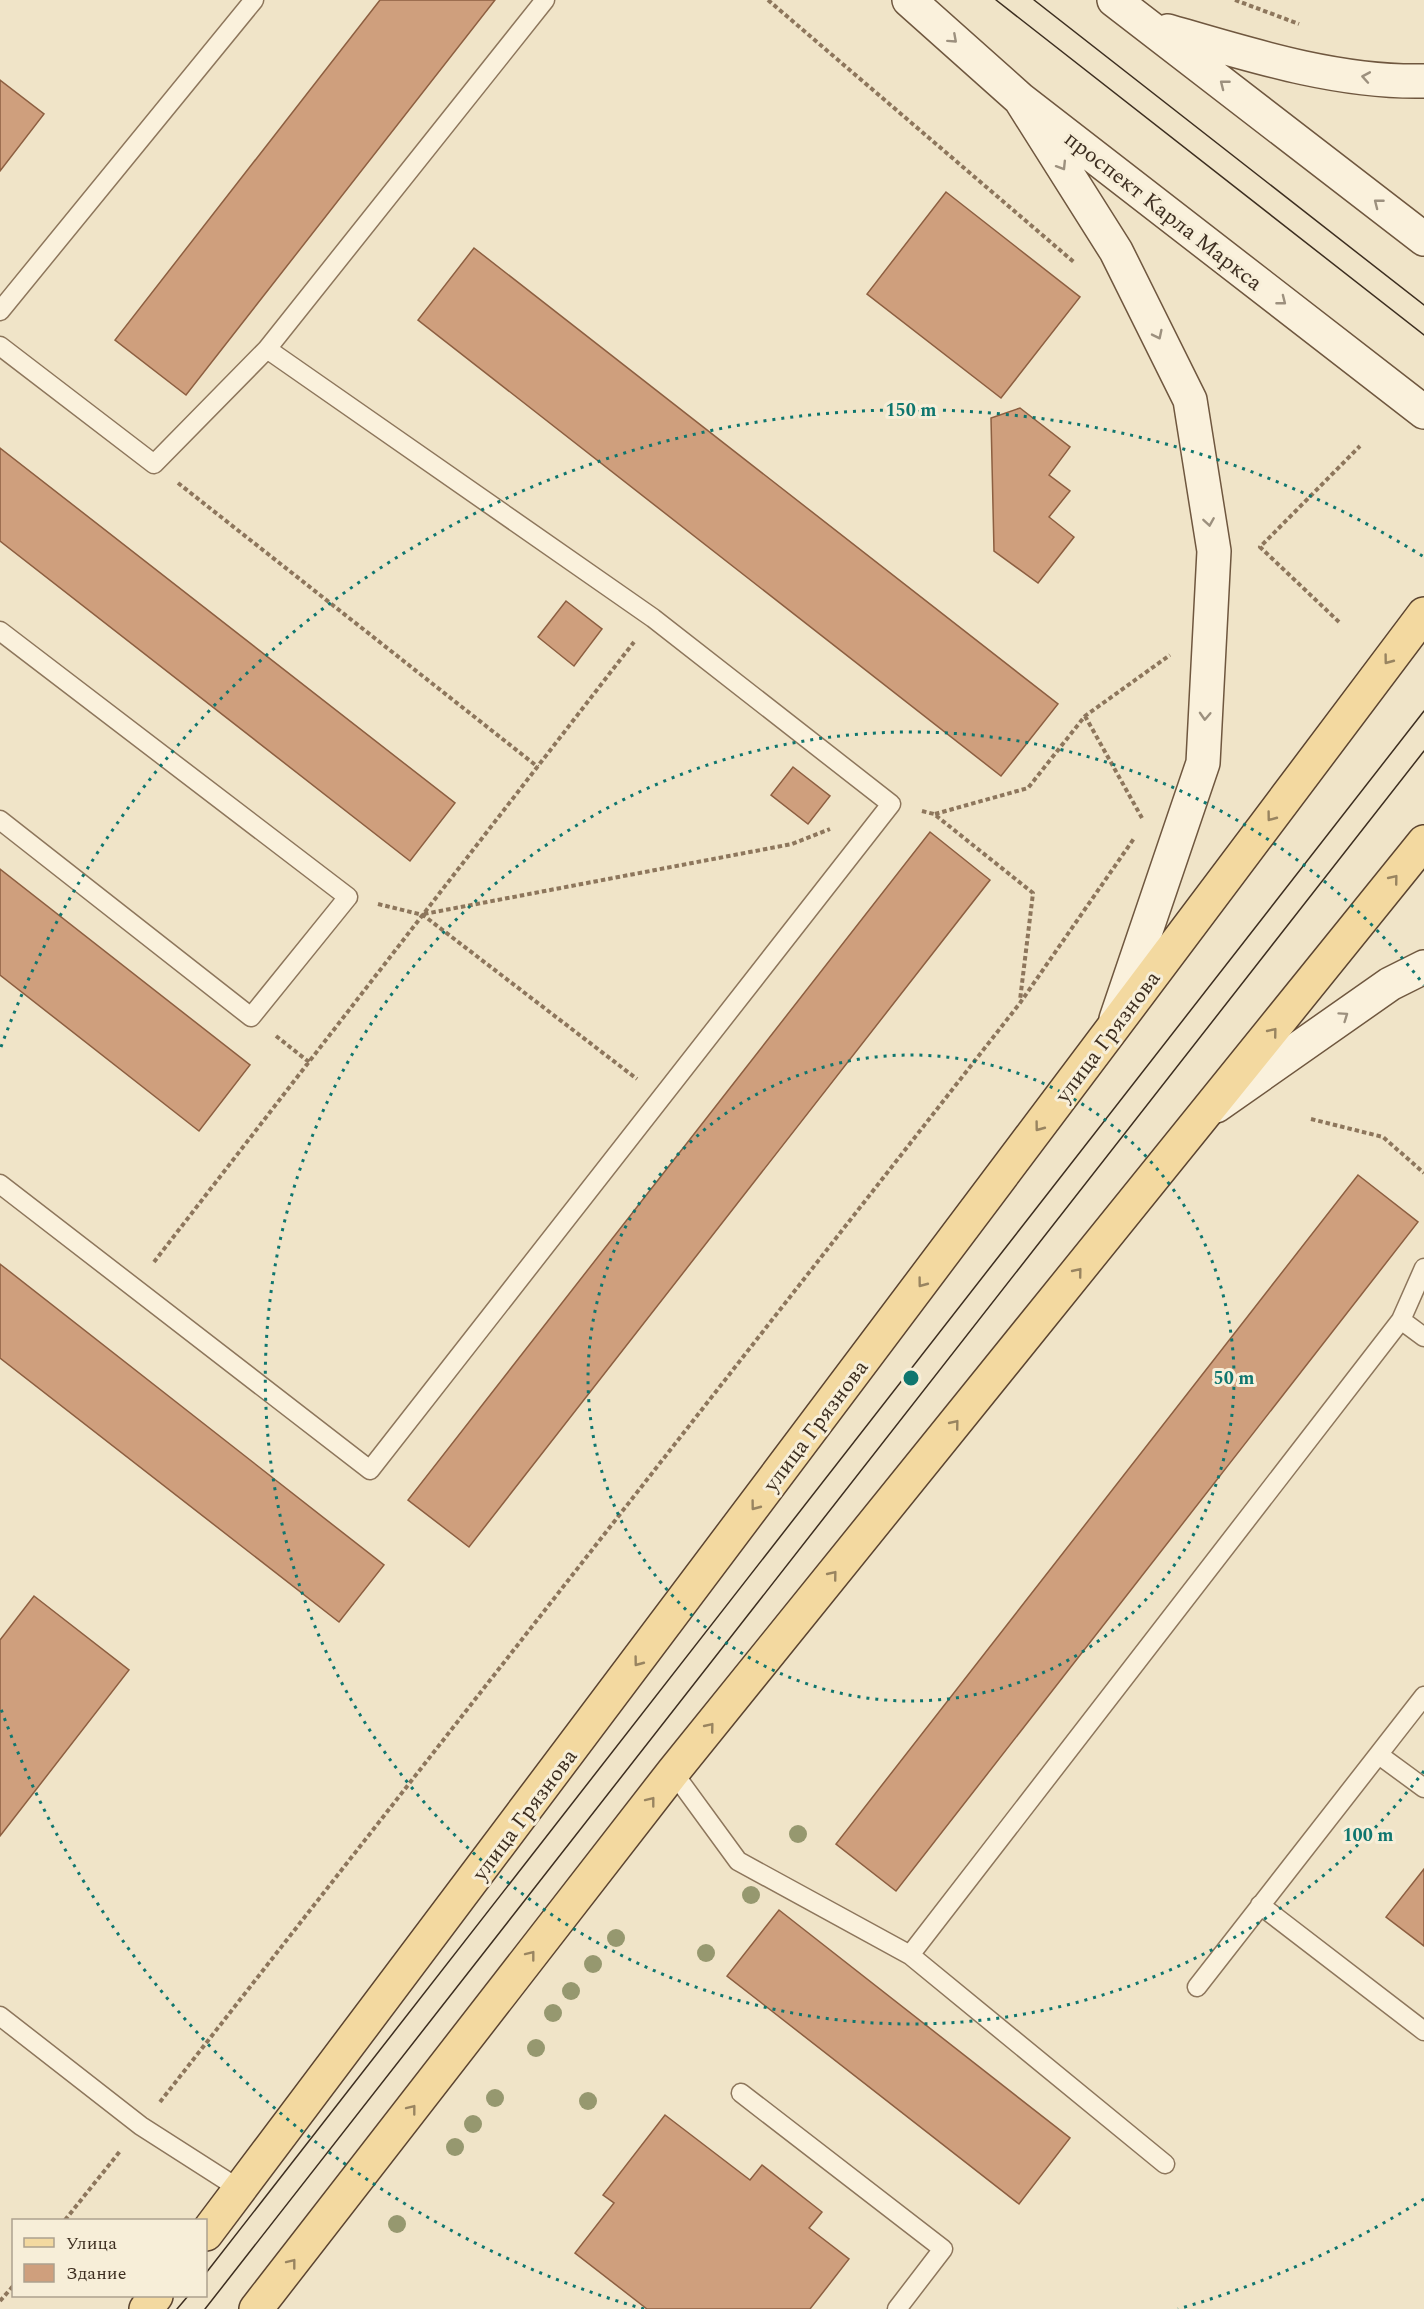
<svg xmlns="http://www.w3.org/2000/svg" width="1424" height="2309" font-family="Spectral,serif">
  <rect width="100%" height="100%" fill="#f0e4c8"/>
  <!-- building -->
  <path fill="#cf9f7d" stroke="#8d5f41" stroke-width="1.5" d="M380,0H495L186,395L115,340Z
    M0,80L44,114L0,171Z
    M946,192L1080,297L1001,398L867,294Z
    M474,248L1058,704L1001,776L418,320Z
    M1020,408L1070,447L1049,475L1070,491L1049,517L1074,537L1038,583L994,551L991,418Z
    M0,448L455,803L410,861L0,541Z
    M566,601L602,629L574,666L538,637Z
    M793,767L830,796L808,824L771,795Z
    M930,832L990,880L469,1547L408,1500Z
    M0,869L250,1065L199,1131L0,975Z
    M1358,1175L1418,1222L896,1891L836,1844Z
    M0,1264L384,1565L339,1622L0,1358Z
    M34,1596L129,1670L0,1836V1640Z
    M1424,1869V1946L1386,1917Z
    M779,1910L1070,2138L1019,2204L727,1976Z
    M665,2115L750,2180L762,2165L822,2212L809,2228L849,2259L810,2309H647L575,2253L614,2203L603,2195Z"/>
  <g fill="none" stroke-linecap="round" stroke-linejoin="round">
    <!-- lane casing -->
    <g stroke="#8d765c" stroke-width="21">
      <path id="lane" d="M0,311L254,0
        M0,346L154,464L267,349L545,0
        M0,631L348,897L251,1017L0,820
        M0,1184L370,1470L891,804L653,618L267,349
        M1401,1320L1424,1337
        M1379,1755L1424,1788
        M673,1772L738,1861L910,1955L1165,2164
        M1260,1905L1424,2031
        M910,1955L1401,1320L1424,1268
        M1197,1987L1424,1696
        M0,2016L141,2126L241,2190
        M741,2093L943,2249L897,2309"/>
    </g>
    <!-- secondary casing -->
    <g stroke="#6f573f" stroke-width="36">
      <path id="secondary" d="M909,0L1020,99L1424,412
        M1114,0L1424,239
        M1168,31C1250,55 1338,83 1424,81
        M1020,99L1116,251L1190,400L1214,551L1203,763L1116,1019
        M1216,1106L1390,984L1424,967"/>
    </g>
    <!-- primary casing -->
    <g stroke="#5b4430" stroke-width="36">
      <path id="primary" d="M206,2234L1424,614
        M146,2309L156,2296
        M256,2309L673,1772L1424,842"/>
    </g>
    <!-- path -->
    <path stroke="#8d765c" stroke-width="4" stroke-dasharray="4.5 3" stroke-linecap="butt" d="M768,0L1075,263
      M1235,0L1299,24
      M178,483L538,767
      M1339,622L1260,547L1360,446
      M1085,716L1142,818
      M922,811L934,814L1033,893L1020,1000
      M935,814L1028,788L1085,716L1170,655
      M378,904L423,915L637,1079
      M424,914L792,844L830,829
      M276,1036L309,1062
      M1311,1119L1383,1137L1424,1173
      M154,1262L634,642
      M160,2102L1020,1003L1135,837
      M65,2220L121,2150
      M0,2301L14,2285"/>
    <!-- lane -->
    <use href="#lane" stroke="#faf1dc" stroke-width="18"/>
    <!-- secondary -->
    <use href="#secondary" stroke="#faf1dc" stroke-width="33"/>
    <!-- primary -->
    <use href="#primary" stroke="#f3d9a0" stroke-width="33"/>
    <!-- tram -->
    <path stroke="#3d2e20" stroke-width="1.5" d="M996,0L1424,335
      M1034,0L1424,305
      M206,2273L1424,711
      M177,2309L188,2296
      M205,2309L1424,751"/>
  </g>
  <!-- trees -->
  <g fill="#96986f">
    <circle cx="798" cy="1834" r="9"/>
    <circle cx="751" cy="1895" r="9"/>
    <circle cx="616" cy="1938" r="9"/>
    <circle cx="706" cy="1953" r="9"/>
    <circle cx="593" cy="1964" r="9"/>
    <circle cx="571" cy="1991" r="9"/>
    <circle cx="553" cy="2013" r="9"/>
    <circle cx="536" cy="2048" r="9"/>
    <circle cx="495" cy="2098" r="9"/>
    <circle cx="588" cy="2101" r="9"/>
    <circle cx="473" cy="2124" r="9"/>
    <circle cx="455" cy="2147" r="9"/>
    <circle cx="397" cy="2224" r="9"/>
  </g>
  <!-- one-way arrows -->
  <defs><path id="oneway-chevron" d="M-2-3.5L2.5 0L-2 3.5" fill="none" stroke-width="1.6" stroke-linecap="round" stroke-linejoin="round" transform="scale(1.5)"/></defs>
  <g stroke="#9c907e">
    <use href="#oneway-chevron" transform="translate(953 39) rotate(42)"/>
    <use href="#oneway-chevron" transform="translate(1366 77) rotate(-170)"/>
    <use href="#oneway-chevron" transform="translate(1224 84) rotate(-142)"/>
    <use href="#oneway-chevron" transform="translate(1062 166) rotate(58)"/>
    <use href="#oneway-chevron" transform="translate(1378 203) rotate(-142)"/>
    <use href="#oneway-chevron" transform="translate(1282 301) rotate(38)"/>
    <use href="#oneway-chevron" transform="translate(1158 335) rotate(64)"/>
    <use href="#oneway-chevron" transform="translate(1209 522) rotate(81)"/>
    <use href="#oneway-chevron" transform="translate(1205 716) rotate(93)"/>
    <use href="#oneway-chevron" transform="translate(1344 1016) rotate(-35)"/>
  </g>
  <g stroke="#988460">
    <use href="#oneway-chevron" transform="translate(1388 660) rotate(127)"/>
    <use href="#oneway-chevron" transform="translate(1271 817) rotate(127)"/>
    <use href="#oneway-chevron" transform="translate(1394 879) rotate(-51)"/>
    <use href="#oneway-chevron" transform="translate(1273 1032) rotate(-51)"/>
    <use href="#oneway-chevron" transform="translate(1039 1127) rotate(127)"/>
    <use href="#oneway-chevron" transform="translate(1078 1272) rotate(-51)"/>
    <use href="#oneway-chevron" transform="translate(922 1283) rotate(127)"/>
    <use href="#oneway-chevron" transform="translate(955 1424) rotate(-51)"/>
    <use href="#oneway-chevron" transform="translate(755 1506) rotate(127)"/>
    <use href="#oneway-chevron" transform="translate(833 1575) rotate(-51)"/>
    <use href="#oneway-chevron" transform="translate(638 1662) rotate(127)"/>
    <use href="#oneway-chevron" transform="translate(710 1727) rotate(-51)"/>
    <use href="#oneway-chevron" transform="translate(651 1801) rotate(-52)"/>
    <use href="#oneway-chevron" transform="translate(531 1955) rotate(-52)"/>
    <use href="#oneway-chevron" transform="translate(412 2109) rotate(-52)"/>
    <use href="#oneway-chevron" transform="translate(292 2263) rotate(-52)"/>
  </g>
  <!-- distance rings -->
  <g fill="none" stroke="#0f766e" stroke-width="3" stroke-dasharray="3 6">
    <circle cx="911" cy="1378" r="323"/>
    <path d="M1424 1771A646 646 0 1 1 1424 985"/>
    <path d="M1424 2199A968 968 0 0 1 1178 2309M644 2309A968 968 0 0 1 1 1709M1 1047A968 968 0 0 1 1424 557"/>
  </g>
  <g text-anchor="middle" stroke-width="6" stroke-linejoin="round" paint-order="stroke">
    <!-- street labels -->
    <g font-size="22" fill="#3d2e20" stroke="#f7eed8">
      <text transform="translate(1164 210) rotate(38)" y="8">проспект Карла Маркса</text>
      <text transform="translate(1107 1036) rotate(-53)" y="8">улица Грязнова</text>
      <text transform="translate(815 1425) rotate(-53)" y="8">улица Грязнова</text>
      <text transform="translate(524 1814) rotate(-53)" y="8">улица Грязнова</text>
    </g>
  </g>
  <circle cx="911" cy="1378" r="9" fill="#0f766e" stroke="#f7eed8" stroke-width="3"/>
  <g font-size="18" text-anchor="middle" font-weight="bold" fill="#0f766e" stroke="#f7eed8" stroke-width="6" stroke-linejoin="round" paint-order="stroke">
    <text x="911" y="416">150 m</text>
    <text x="1234" y="1384">50 m</text>
    <text x="1368" y="1841">100 m</text>
  </g>
  <!-- legend -->
  <rect x="12" y="2219" width="195" height="78" fill="#f7eed8" stroke="#ada18e" stroke-width="1.5"/>
  <rect x="24" y="2238" width="30" height="9" fill="#f3d9a0" stroke="#ada18e" stroke-width="1.5"/>
  <text x="66" y="2249" font-size="18" fill="#3d2e20">Улица</text>
  <rect x="24" y="2264" width="30" height="18" fill="#cf9f7d" stroke="#ada18e" stroke-width="1.5"/>
  <text x="66" y="2279" font-size="18" fill="#3d2e20">Здание</text>
</svg>
